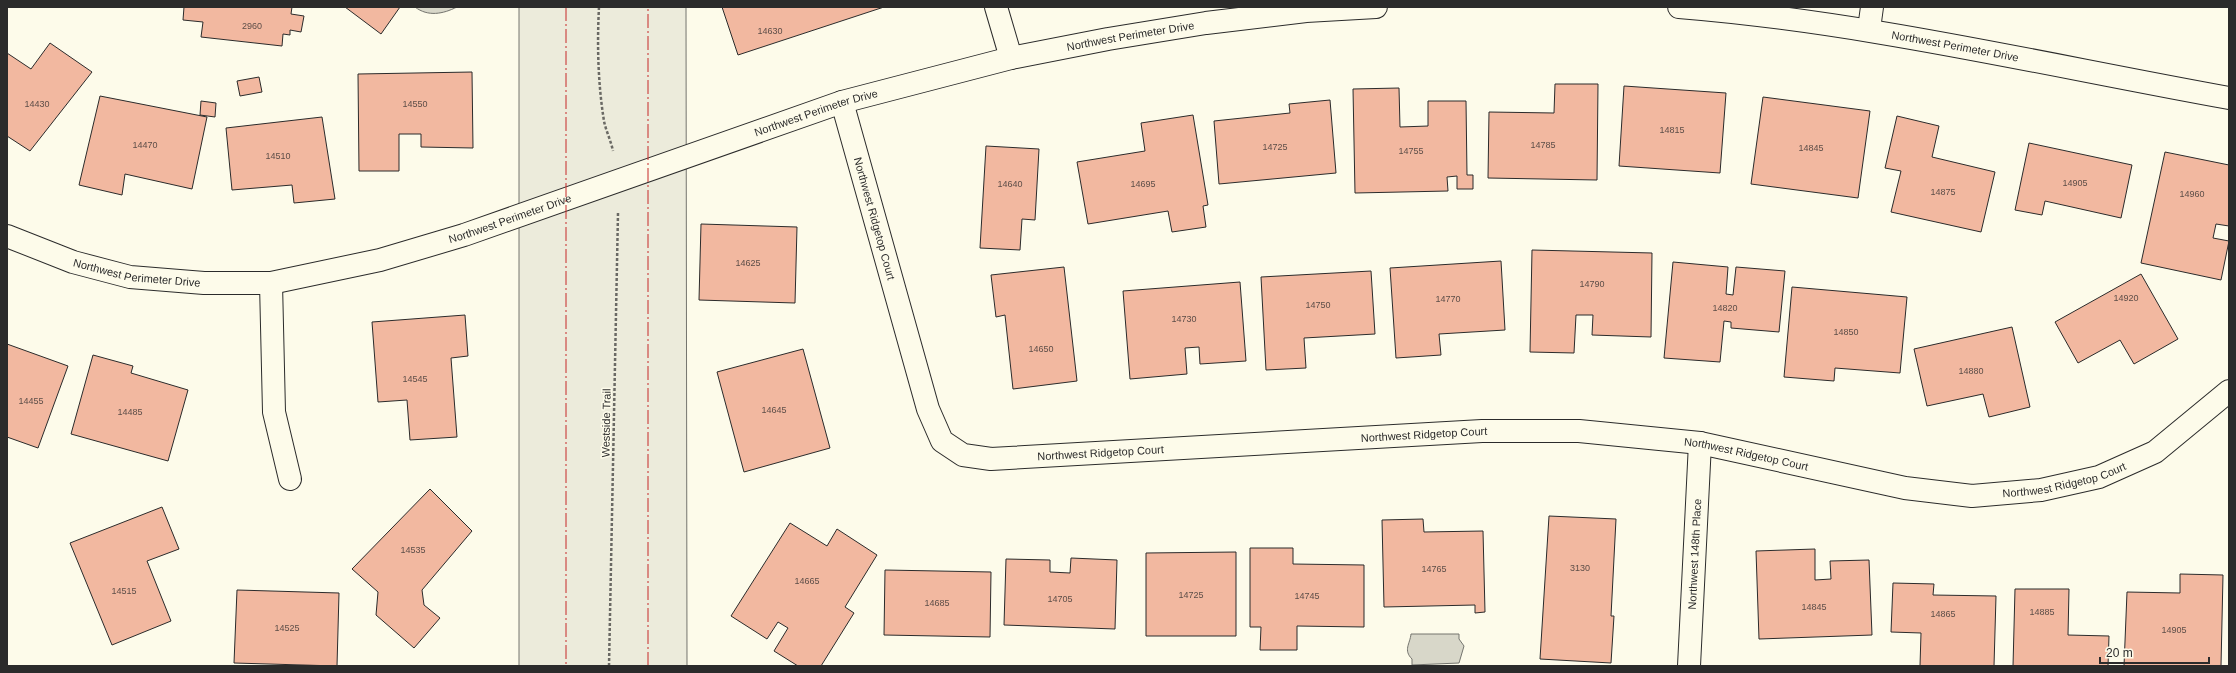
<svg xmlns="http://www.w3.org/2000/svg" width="2236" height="673" font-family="Arial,sans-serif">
  <rect width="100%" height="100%" fill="#fdfbea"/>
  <!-- green -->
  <path fill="#ecebdb" stroke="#74746e" d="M519,7H686L687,666H519Z"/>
  <!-- water -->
  <path fill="#d8d7c9" stroke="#74746e" d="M415,7H457C443,14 428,17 415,7Z
    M1411,634H1459V639L1464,646L1459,663L1412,665V659C1403,650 1410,644 1411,634Z"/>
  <!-- building -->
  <path fill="#f2b8a0" stroke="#2b2b2b" d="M184,7H292L291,14L304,16L301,32L290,30V35L283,34L282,46L201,37L203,22L183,20Z
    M345,7H400L381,34Z
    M722,7H884L738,55Z
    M50,43L92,72L30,151L7,136V53L31,69Z
    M472,72L473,148L421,147V134H399V171H359L358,74Z
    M259,77L262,92L240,96L237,81Z
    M1555,84H1598L1597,180L1488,178L1489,112L1554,113Z
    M1624,86L1726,93L1720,173L1619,166Z
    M1399,88L1400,127L1428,126V101H1466L1467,175H1473V189H1457V176L1447,177L1448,191L1355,193L1353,89Z
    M100,96L207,117L192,189L125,174L122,195L79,185Z
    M1763,97L1870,111L1858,198L1751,184Z
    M1330,100L1336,173L1219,184L1214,121L1290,113L1289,104Z
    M201,101L216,103L215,117L200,115Z
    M1193,115L1208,205L1203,206L1206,227L1172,232L1168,211L1088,224L1077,162L1145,151L1141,123Z
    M1897,116L1939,126L1932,157L1995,172L1981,232L1891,212L1901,171L1885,168Z
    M322,117L335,199L294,203L292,185L232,190L226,128Z
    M2029,143L2132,165L2121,218L2045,201L2042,215L2015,210Z
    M986,146L1039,149L1035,220L1022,219L1020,250L980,248Z
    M2165,152L2229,165V226L2216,224L2213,238L2229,241L2221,280L2141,263Z
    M701,224L797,227L795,303L699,300Z
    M1532,250L1652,253L1651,337L1592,335L1593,315H1576L1574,353L1530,352Z
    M1501,261L1505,330L1439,334L1441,355L1396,358L1390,268Z
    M1673,262L1728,267L1726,294L1733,295L1736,267L1785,271L1779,332L1731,328V322L1724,321L1720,362L1664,358Z
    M1064,267L1077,381L1013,389L1005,315L996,317L991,275Z
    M1371,271L1375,334L1304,338L1306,368L1266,370L1261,277Z
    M2141,274L2178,339L2134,364L2120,340L2078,363L2055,322Z
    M1240,282L1246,361L1200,364L1199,347L1185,348L1187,374L1130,379L1123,291Z
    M1792,287L1907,297L1900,373L1835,368L1834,381L1784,377Z
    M465,315L468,356L451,358L457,437L410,440L407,400L378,402L372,322Z
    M2012,327L2030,407L1989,417L1983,394L1927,406L1914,349Z
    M7,344L68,366L38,448L7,437Z
    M803,349L830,448L744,472L717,372Z
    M93,355L133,366L131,373L188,390L168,461L71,434Z
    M430,489L472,531L422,590L424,605L440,618L414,648L376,615L378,592L352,569Z
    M162,507L179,549L147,561L171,621L112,645L70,543Z
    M1549,516L1616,519L1611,616H1614L1611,663L1540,659Z
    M1423,519L1424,532L1483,531L1485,612L1475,613V605L1384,607L1382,520Z
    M790,523L827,546L837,529L877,555L845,607L854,613L821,666H798L774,651L788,628L778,622L767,639L731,616Z
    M1250,548H1293V564L1364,565V627L1297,626V650H1260L1261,627H1250Z
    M1815,549V580L1831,579L1830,561L1869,560L1872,635L1759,639L1756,551Z
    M1236,552V636H1146V553Z
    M1071,558L1117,560L1115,629L1004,625L1006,559L1050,560V572L1070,573Z
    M885,570L991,572L990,637L884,635Z
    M2180,574L2223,575L2221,666H2124L2127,592L2180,593Z
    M1893,583L1934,584L1933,595L1996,596L1994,666H1920L1921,633L1891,632Z
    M2015,589H2069L2068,635L2109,636L2108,666H2013Z
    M237,590L339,593L337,666L234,663Z"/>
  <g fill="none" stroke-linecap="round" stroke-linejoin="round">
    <!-- minor casing -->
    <g stroke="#2b2b2b" stroke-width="24">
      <g id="minor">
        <path d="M996,7L1011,58"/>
        <path id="s1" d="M1679,7C1865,22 2046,65 2229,98"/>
        <path d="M1869,29L1872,7"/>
        <path id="s2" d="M842,102L928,409L942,441L963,455L991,459L1482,431H1579L1700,443L1905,488L1972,496L2041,490L2099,477L2155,452L2229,391"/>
        <path id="s3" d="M7,236L73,262L130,277L204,283H271L380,260L464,235L842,102L1011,58L1108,39L1206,23L1306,11L1376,7"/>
        <path d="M271,283L274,412L290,479"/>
        <path id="s4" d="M1689,666L1700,443"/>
      </g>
    </g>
    <!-- path -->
    <path stroke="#6a6964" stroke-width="2.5" stroke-dasharray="3 2" stroke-linecap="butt" d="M599,7C597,45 598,84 604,121C606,131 611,141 613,151
      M609,666L618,213"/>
    <!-- minor -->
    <use href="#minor" stroke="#fdfbea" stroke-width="22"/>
    <!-- power -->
    <path stroke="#c62828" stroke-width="1" stroke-dasharray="14 3 2 3" stroke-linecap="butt" d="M566,7V666
      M648,666V7"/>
  </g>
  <g text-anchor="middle" stroke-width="3" stroke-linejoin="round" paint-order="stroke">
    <!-- number labels -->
    <g font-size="9" fill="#5d4e48">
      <text x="252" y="29">2960</text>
      <text x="770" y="34">14630</text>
      <text x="37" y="107">14430</text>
      <text x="415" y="107">14550</text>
      <text x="1672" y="133">14815</text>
      <text x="145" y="148">14470</text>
      <text x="1543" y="148">14785</text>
      <text x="1275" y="150">14725</text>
      <text x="1811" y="151">14845</text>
      <text x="1411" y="154">14755</text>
      <text x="278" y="159">14510</text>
      <text x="2075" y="186">14905</text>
      <text x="1010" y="187">14640</text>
      <text x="1143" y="187">14695</text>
      <text x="1943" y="195">14875</text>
      <text x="2192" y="197">14960</text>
      <text x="748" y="266">14625</text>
      <text x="1592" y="287">14790</text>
      <text x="2126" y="301">14920</text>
      <text x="1448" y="302">14770</text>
      <text x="1318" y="308">14750</text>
      <text x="1725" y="311">14820</text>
      <text x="1184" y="322">14730</text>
      <text x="1846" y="335">14850</text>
      <text x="1041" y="352">14650</text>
      <text x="1971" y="374">14880</text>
      <text x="415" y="382">14545</text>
      <text x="31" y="404">14455</text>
      <text x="774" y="413">14645</text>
      <text x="130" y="415">14485</text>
      <text x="413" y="553">14535</text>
      <text x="1580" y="571">3130</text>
      <text x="1434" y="572">14765</text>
      <text x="807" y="584">14665</text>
      <text x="124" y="594">14515</text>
      <text x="1191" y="598">14725</text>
      <text x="1307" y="599">14745</text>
      <text x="1060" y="602">14705</text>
      <text x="937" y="606">14685</text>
      <text x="1814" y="610">14845</text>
      <text x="2042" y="615">14885</text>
      <text x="1943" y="617">14865</text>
      <text x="287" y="631">14525</text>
      <text x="2174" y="633">14905</text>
    </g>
    <!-- street labels -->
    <g font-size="11" fill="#2b2b2b" stroke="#fdfbea">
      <text dy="4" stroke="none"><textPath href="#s3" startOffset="1167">Northwest Perimeter Drive</textPath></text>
      <text dy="4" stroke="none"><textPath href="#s1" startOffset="279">Northwest Perimeter Drive</textPath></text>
      <text dy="4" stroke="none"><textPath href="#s3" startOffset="843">Northwest Perimeter Drive</textPath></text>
      <text dy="4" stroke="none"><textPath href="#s3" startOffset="519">Northwest Perimeter Drive</textPath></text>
      <text dy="4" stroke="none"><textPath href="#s2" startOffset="121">Northwest Ridgetop Court</textPath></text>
      <text dy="4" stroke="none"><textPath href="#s3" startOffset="136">Northwest Perimeter Drive</textPath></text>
      <text transform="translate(606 423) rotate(-89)" y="4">Westside Trail</text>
      <text dy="4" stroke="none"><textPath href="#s2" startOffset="841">Northwest Ridgetop Court</textPath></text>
      <text dy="4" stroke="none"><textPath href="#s2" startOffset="517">Northwest Ridgetop Court</textPath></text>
      <text dy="4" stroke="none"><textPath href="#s2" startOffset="1165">Northwest Ridgetop Court</textPath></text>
      <text dy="4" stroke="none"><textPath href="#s2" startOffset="1489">Northwest Ridgetop Court</textPath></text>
      <text dy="4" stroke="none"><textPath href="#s4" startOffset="112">Northwest 148th Place</textPath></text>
    </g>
  </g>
  <!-- border -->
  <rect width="2236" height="673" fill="none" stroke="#2b2b2b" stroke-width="16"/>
  <!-- scale -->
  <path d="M2100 657v6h109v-6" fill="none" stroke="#2b2b2b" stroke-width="2"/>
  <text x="2106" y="657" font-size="12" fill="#2b2b2b" stroke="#fdfbea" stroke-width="3" paint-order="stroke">20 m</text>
</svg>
